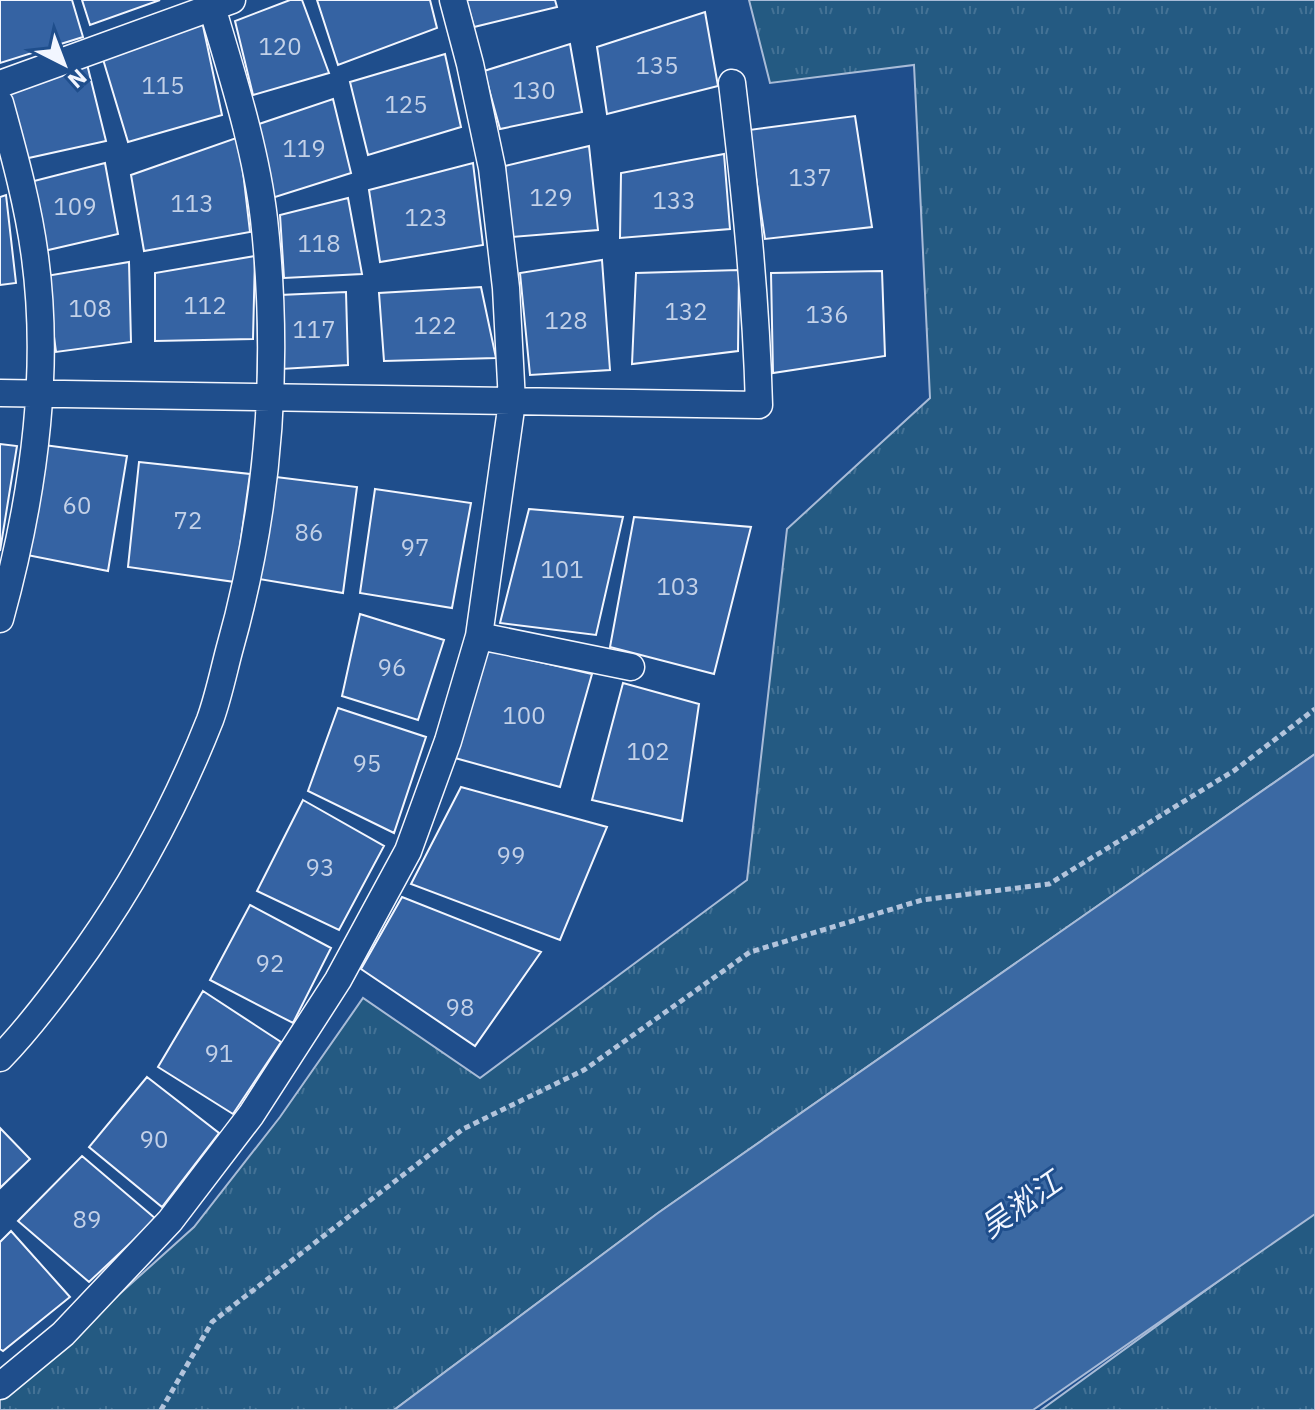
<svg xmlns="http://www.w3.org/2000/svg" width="1315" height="1410" font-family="'IBM Plex Sans','Noto Sans SC',sans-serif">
  <defs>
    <pattern id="park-tufts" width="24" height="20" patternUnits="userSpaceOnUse" patternTransform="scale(2)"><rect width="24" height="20" fill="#245a82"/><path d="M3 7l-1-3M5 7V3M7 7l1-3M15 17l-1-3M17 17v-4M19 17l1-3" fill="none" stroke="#447295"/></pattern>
  </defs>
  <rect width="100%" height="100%" fill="#1f4e8c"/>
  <!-- park -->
  <path fill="url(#park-tufts)" stroke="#a8bbd7" stroke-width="2" d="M749,0H1315V754L658,1213L394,1410H0V1388L74,1335L194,1227L280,1117L363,998L480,1078L747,880L787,529L930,398L914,65L770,83Z
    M1315,1211V1410H1041Z"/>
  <!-- water -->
  <path fill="#3b69a3" stroke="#a8bbd7" stroke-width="2" d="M1315,754V1214L1033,1410H394L658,1213Z"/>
  <!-- building -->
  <path fill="#3563a3" stroke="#f2f6ff" stroke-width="2" d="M0,0H72L83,37L0,63Z
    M82,0H160L90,25Z
    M290,0H302L329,73L253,95L235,21Z
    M317,0H430L437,28L338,65Z
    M466,0H555L557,7L474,27Z
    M705,12L718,86L607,114L597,47Z
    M202,21L222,115L128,142L102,56Z
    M570,44L582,112L500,129L484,71Z
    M445,54L461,127L368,155L350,82Z
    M87,64L106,141L24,159L8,94Z
    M333,99L351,173L272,198L259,124Z
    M855,116L872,227L765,239L749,130Z
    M239,137L250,232L144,251L131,175Z
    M589,146L598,230L512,237L505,166Z
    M724,154L730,229L620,238L621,173Z
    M105,163L118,234L44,251L34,181Z
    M473,163L483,245L380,262L369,190Z
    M6,195L16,283L0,285V197Z
    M348,198L362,274L284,278L280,215Z
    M255,256L253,339L155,341V273Z
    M602,260L610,370L530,375L520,273Z
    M129,262L131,342L56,352L46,276Z
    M739,270L738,351L632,364L636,273Z
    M882,271L885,356L773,373L771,273Z
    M481,287L496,358L384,361L379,293Z
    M346,292L348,365L281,369L280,295Z
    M0,444L17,446L0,551Z
    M44,445L127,456L108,571L27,555Z
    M139,462L250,474L235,582L128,567Z
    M276,477L357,487L343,593L259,579Z
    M375,489L471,503L452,608L360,593Z
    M529,509L623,517L596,635L500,623Z
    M634,517L751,527L714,674L610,647Z
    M360,614L444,640L418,720L342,696Z
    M488,650L592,674L560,787L455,758Z
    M623,683L699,704L682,821L592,800Z
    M338,708L426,737L394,833L308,791Z
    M461,787L607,827L560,940L411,884Z
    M303,800L384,846L339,930L257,891Z
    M402,897L541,952L475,1046L361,969Z
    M250,905L331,948L293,1023L210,980Z
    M203,991L281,1042L233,1114L158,1067Z
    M147,1077L219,1133L162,1207L89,1147Z
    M0,1128L30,1159L0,1188Z
    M82,1156L156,1219L89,1282L18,1221Z
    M11,1231L70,1297L3,1351L0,1349V1242Z"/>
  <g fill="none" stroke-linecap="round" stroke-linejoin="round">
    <!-- street casing -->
    <g stroke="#f2f6ff" stroke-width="29">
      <path id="street" d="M0,84L232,0
        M0,103C14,154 28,204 35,257C51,377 32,503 0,619
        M0,393L759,405C756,297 745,191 732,83
        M479,636L631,667
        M0,1058C32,1025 60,987 87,949C137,878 178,801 210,720C218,698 223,674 229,651C269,510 280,364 264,219C256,149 232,75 212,7
        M0,1386L63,1334L170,1221L251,1115L338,980L408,851L448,741L479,636L512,402L506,288L492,168L470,64L453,0"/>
    </g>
    <!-- path -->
    <path stroke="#b3c4dc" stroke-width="5" stroke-dasharray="6 4" stroke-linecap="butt" d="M161,1410L212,1322L347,1218L463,1129L584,1070L750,952L922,900L1049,884L1235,770L1315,709"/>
    <!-- street -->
    <use href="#street" stroke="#1f4e8c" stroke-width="26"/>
  </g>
  <g text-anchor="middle" stroke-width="6" stroke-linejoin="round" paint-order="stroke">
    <!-- number labels -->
    <g font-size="24" fill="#c3d1e8">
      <text x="280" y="55">120</text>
      <text x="657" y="74">135</text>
      <text x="163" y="94">115</text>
      <text x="534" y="99">130</text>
      <text x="406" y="113">125</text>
      <text x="304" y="157">119</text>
      <text x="810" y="186">137</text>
      <text x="551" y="206">129</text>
      <text x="674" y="209">133</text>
      <text x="192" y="212">113</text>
      <text x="75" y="215">109</text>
      <text x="426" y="226">123</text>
      <text x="319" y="252">118</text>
      <text x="205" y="314">112</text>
      <text x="90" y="317">108</text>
      <text x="686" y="320">132</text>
      <text x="827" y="323">136</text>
      <text x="566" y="329">128</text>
      <text x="435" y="334">122</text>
      <text x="314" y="338">117</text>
      <text x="77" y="514">60</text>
      <text x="188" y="529">72</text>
      <text x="309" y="541">86</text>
      <text x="415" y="556">97</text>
      <text x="562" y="578">101</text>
      <text x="678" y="595">103</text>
      <text x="392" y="676">96</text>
      <text x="524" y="724">100</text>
      <text x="648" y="760">102</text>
      <text x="367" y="772">95</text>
      <text x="511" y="864">99</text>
      <text x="320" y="876">93</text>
      <text x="270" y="972">92</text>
      <text x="460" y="1016">98</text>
      <text x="219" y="1062">91</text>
      <text x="154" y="1148">90</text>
      <text x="87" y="1228">89</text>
    </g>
    <!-- water labels -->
    <g font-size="30" font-style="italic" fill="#f2f6ff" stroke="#1f4e8c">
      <text transform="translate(1021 1205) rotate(-35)" y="10">吴淞江</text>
    </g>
  </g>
  <!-- north arrow -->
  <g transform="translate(64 64) rotate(138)" stroke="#1f4e8c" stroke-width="6" paint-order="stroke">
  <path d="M0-6L14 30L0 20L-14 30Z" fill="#f2f6ff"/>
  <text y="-12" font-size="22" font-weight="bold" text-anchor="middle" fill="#f2f6ff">N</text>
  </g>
</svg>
